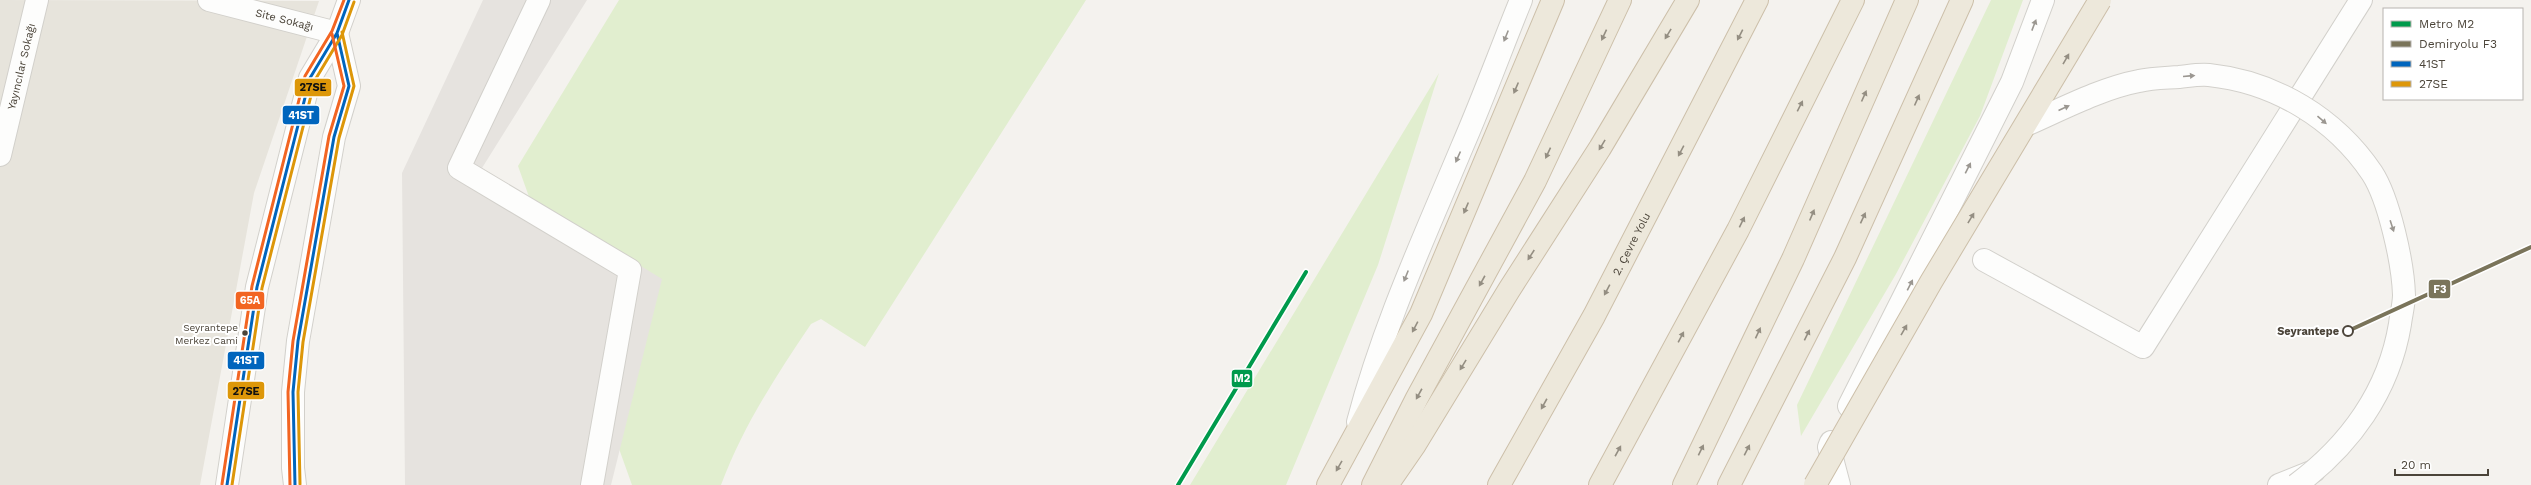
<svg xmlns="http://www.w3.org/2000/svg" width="2531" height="485" font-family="'Work Sans',sans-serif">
  <rect width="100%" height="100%" fill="#f4f2ee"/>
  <!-- residential -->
  <path fill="#e7e4dc" d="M0,0L319,1L254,193L200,485H0Z"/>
  <!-- green -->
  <path fill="#e1eecf" d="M619,0H1086L865,347L821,319L811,324C776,376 743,426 721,485H632L518,166Z
    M1991,0H2023L1980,116L1896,274L1801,436L1797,405Z
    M1439,73L1378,265L1286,485H1190Z"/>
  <!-- parking -->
  <path fill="#e6e3df" d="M483,0H587L482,168L662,279L611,485H405L402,173Z"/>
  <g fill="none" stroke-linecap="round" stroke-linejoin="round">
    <!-- minor casing -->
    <g stroke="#d2d0cb" stroke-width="24">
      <g id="minor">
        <path id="s1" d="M209,0L337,33"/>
        <path d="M539,0L459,168L630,270L592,485"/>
        <path id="s2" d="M0,155L37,0"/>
        <path d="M1984,260L2143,347L2361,0"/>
        <path d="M1849,406L2012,82L2043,0"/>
        <path d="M1358,422C1383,326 1424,238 1462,147C1483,99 1501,49 1521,0"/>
        <path d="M1831,442L1829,447L1839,485"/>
        <path d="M227,485L257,287L310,78L337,33L349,0"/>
        <path d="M295,485L293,468V392L298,341L334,137L349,86L337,33"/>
        <path d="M2279,485L2314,471"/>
      </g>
    </g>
    <!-- highway casing -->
    <g stroke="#ccbfa9" stroke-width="24">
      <g id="highway">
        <path d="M1328,485L1421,314L1553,0"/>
        <path d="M1373,485L1417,398L1535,181L1620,0"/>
        <path d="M1387,485L1414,446L1509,290L1600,148L1688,0"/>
        <path id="s3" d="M1499,485L1594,316L1757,0"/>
        <path d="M1600,485L1738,230L1853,0"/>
        <path d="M1684,485L1793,259L1907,0"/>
        <path d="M1729,485L1845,258L1962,0"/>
      </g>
    </g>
    <!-- minor -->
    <use href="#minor" stroke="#fdfdfc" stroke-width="22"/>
    <!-- highway -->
    <use href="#highway" stroke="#ede8db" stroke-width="22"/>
    <!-- minor-bridge casing -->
    <g stroke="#d2d0cb" stroke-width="24" stroke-linecap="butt">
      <path id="minor-bridge" d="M2028,124C2062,109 2102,88 2139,81C2152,78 2166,78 2179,77C2189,76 2199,74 2209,75C2275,82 2335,118 2372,173C2389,199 2403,263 2404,295C2404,304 2401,315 2400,324C2389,391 2350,445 2296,485"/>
    </g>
    <!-- highway-bridge casing -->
    <g stroke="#ccbfa9" stroke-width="24" stroke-linecap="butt">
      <path id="highway-bridge" d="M1815,485L1931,282L2100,0"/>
    </g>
    <!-- minor-bridge -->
    <use href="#minor-bridge" stroke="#fdfdfc" stroke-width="22"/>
    <!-- highway-bridge -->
    <use href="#highway-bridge" stroke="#ede8db" stroke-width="22"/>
    <!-- bus-1 casing -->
    <g stroke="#fff" stroke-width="6">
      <path id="bus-1" d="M227,485L257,287L310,78L337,33L349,0
        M295,485L293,392L298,341L334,137L349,86L337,33"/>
    </g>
    <!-- bus-2 casing -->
    <g stroke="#fff" stroke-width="6">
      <path id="bus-2" d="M300,484L298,392L303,342L339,138L354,86L342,32
        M232,485L262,288L315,80L342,35L354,2"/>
    </g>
    <!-- bus-3 casing -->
    <g stroke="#fff" stroke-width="6">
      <path id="bus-3" d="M222,484L252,286L305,76L332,31L344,0
        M290,485L288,392L293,341L329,136L344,86L332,34"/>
    </g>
    <!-- bus-1 -->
    <use href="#bus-1" stroke="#0065bd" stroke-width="3"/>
    <!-- bus-2 -->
    <use href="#bus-2" stroke="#dd9709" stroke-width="3"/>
    <!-- bus-3 -->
    <use href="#bus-3" stroke="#f26522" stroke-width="3"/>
    <!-- rail-1 casing -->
    <g stroke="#fff" stroke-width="7">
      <path id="rail-1" d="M2348,331L2531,247"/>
    </g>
    <!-- rail-1 -->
    <use href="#rail-1" stroke="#7a745a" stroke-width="4"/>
    <!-- metro-1 casing -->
    <g stroke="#fff" stroke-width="7">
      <path id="metro-1" d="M1178,485L1306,272"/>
    </g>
    <!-- metro-1 -->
    <use href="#metro-1" stroke="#009a4c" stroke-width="4"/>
  </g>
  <!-- one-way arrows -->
  <defs><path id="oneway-solid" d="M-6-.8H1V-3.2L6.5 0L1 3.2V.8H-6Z"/></defs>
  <g fill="#9b9791">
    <use href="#oneway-solid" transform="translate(2034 25) rotate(-69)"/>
    <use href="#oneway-solid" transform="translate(1506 36) rotate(112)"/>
    <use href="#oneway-solid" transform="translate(2189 76) rotate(-5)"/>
    <use href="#oneway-solid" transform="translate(2064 108) rotate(-24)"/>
    <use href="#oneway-solid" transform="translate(2322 120) rotate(41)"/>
    <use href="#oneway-solid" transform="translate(1458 157) rotate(114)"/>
    <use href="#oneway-solid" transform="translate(1968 168) rotate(-63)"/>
    <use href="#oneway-solid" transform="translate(2392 226) rotate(72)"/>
    <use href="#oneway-solid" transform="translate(1406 276) rotate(112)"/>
    <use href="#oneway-solid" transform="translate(1910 285) rotate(-63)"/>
  </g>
  <g fill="#948e82">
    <use href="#oneway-solid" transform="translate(1668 34) rotate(121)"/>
    <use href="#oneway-solid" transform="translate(1604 35) rotate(115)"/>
    <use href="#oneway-solid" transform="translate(1740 35) rotate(117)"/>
    <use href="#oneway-solid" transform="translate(2066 59) rotate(-60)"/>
    <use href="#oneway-solid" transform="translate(1516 88) rotate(113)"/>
    <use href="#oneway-solid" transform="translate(1864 96) rotate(-66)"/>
    <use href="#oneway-solid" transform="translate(1917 100) rotate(-66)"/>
    <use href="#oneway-solid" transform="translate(1800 106) rotate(-63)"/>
    <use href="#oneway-solid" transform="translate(1602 145) rotate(121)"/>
    <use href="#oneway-solid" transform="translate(1681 151) rotate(118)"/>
    <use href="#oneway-solid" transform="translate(1548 153) rotate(115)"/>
    <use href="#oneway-solid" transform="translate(1466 208) rotate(113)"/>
    <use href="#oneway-solid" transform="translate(1812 215) rotate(-67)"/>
    <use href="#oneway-solid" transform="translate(1863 218) rotate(-65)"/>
    <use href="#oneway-solid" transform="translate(1971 218) rotate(-59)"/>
    <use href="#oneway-solid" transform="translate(1742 222) rotate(-64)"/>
    <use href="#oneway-solid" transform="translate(1531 255) rotate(123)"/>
    <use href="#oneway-solid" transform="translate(1482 281) rotate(119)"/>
    <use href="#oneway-solid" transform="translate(1607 290) rotate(118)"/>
    <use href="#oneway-solid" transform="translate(1415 327) rotate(118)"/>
    <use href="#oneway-solid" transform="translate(1904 330) rotate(-60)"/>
    <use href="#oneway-solid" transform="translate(1758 333) rotate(-65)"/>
    <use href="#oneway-solid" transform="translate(1807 335) rotate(-64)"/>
    <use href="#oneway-solid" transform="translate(1681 337) rotate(-62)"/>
    <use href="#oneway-solid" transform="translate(1463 365) rotate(121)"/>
    <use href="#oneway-solid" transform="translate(1419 394) rotate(119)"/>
    <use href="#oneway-solid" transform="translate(1544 404) rotate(119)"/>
    <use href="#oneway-solid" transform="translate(1701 450) rotate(-64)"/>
    <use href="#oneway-solid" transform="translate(1747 450) rotate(-63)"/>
    <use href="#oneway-solid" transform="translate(1618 451) rotate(-61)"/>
    <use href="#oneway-solid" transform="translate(1339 466) rotate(120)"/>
  </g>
  <!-- markers -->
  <circle fill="#fff" stroke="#4b4439" stroke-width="2" cx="2348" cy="331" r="5"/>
  <circle fill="#4b4439" stroke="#fff" stroke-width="1.5" cx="245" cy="333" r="3.5"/>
  <g text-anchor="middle" stroke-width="4" stroke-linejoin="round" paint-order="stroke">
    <!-- bus labels -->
    <g font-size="10" fill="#4b4439" stroke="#fff" text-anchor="end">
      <text x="238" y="331">Seyrantepe<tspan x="238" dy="13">Merkez Cami</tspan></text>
    </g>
    <!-- street labels -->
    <g font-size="11" fill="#4b4439" stroke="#fff">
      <text dy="4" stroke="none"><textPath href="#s1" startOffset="78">Site Sokağı</textPath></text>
      <text dy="4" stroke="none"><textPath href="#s2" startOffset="91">Yayıncılar Sokağı</textPath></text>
      <text dy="4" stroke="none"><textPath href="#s3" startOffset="275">2. Çevre Yolu</textPath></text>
    </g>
    <!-- stop labels -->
    <g font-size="11" font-weight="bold" fill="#4b4439" stroke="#fff" text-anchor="end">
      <text x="2339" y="335">Seyrantepe</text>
    </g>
  </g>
  <g stroke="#fff" stroke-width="1.5">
    <rect x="294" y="78" width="38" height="19" rx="4" fill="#dd9709"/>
    <rect x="282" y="105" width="38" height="20" rx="4" fill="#0065bd"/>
    <rect x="2428" y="279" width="23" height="20" rx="4" fill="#7a745a"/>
    <rect x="235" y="291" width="30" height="19" rx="4" fill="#f26522"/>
    <rect x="227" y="351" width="38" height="19" rx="4" fill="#0065bd"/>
    <rect x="1231" y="369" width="22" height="19" rx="4" fill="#009a4c"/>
    <rect x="227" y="381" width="38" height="19" rx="4" fill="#dd9709"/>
  </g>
  <g font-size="11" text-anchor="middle" font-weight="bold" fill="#fff">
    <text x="301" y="119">41ST</text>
    <text x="2440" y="293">F3</text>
    <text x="250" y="304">65A</text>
    <text x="246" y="364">41ST</text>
    <text x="1242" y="382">M2</text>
  </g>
  <g font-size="11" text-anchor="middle" font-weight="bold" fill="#111">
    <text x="313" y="91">27SE</text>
    <text x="246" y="395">27SE</text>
  </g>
  <!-- legend -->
  <rect x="2383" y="8" width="140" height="92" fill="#ffffff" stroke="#b7b4b0"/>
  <rect x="2391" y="21" width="20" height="6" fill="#009a4c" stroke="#b7b4b0"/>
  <text x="2419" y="28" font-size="12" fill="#4b4439">Metro M2</text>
  <rect x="2391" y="41" width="20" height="6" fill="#7a745a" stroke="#b7b4b0"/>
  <text x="2419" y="48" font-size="12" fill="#4b4439">Demiryolu F3</text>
  <rect x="2391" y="61" width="20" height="6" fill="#0065bd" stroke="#b7b4b0"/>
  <text x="2419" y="68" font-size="12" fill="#4b4439">41ST</text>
  <rect x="2391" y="81" width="20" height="6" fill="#dd9709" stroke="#b7b4b0"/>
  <text x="2419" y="88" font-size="12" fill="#4b4439">27SE</text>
  <!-- scale -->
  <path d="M2395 469v6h93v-6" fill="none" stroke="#4b4439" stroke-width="2"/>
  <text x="2401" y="469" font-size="12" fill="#4b4439" stroke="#ffffff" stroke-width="3" paint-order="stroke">20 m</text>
</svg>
